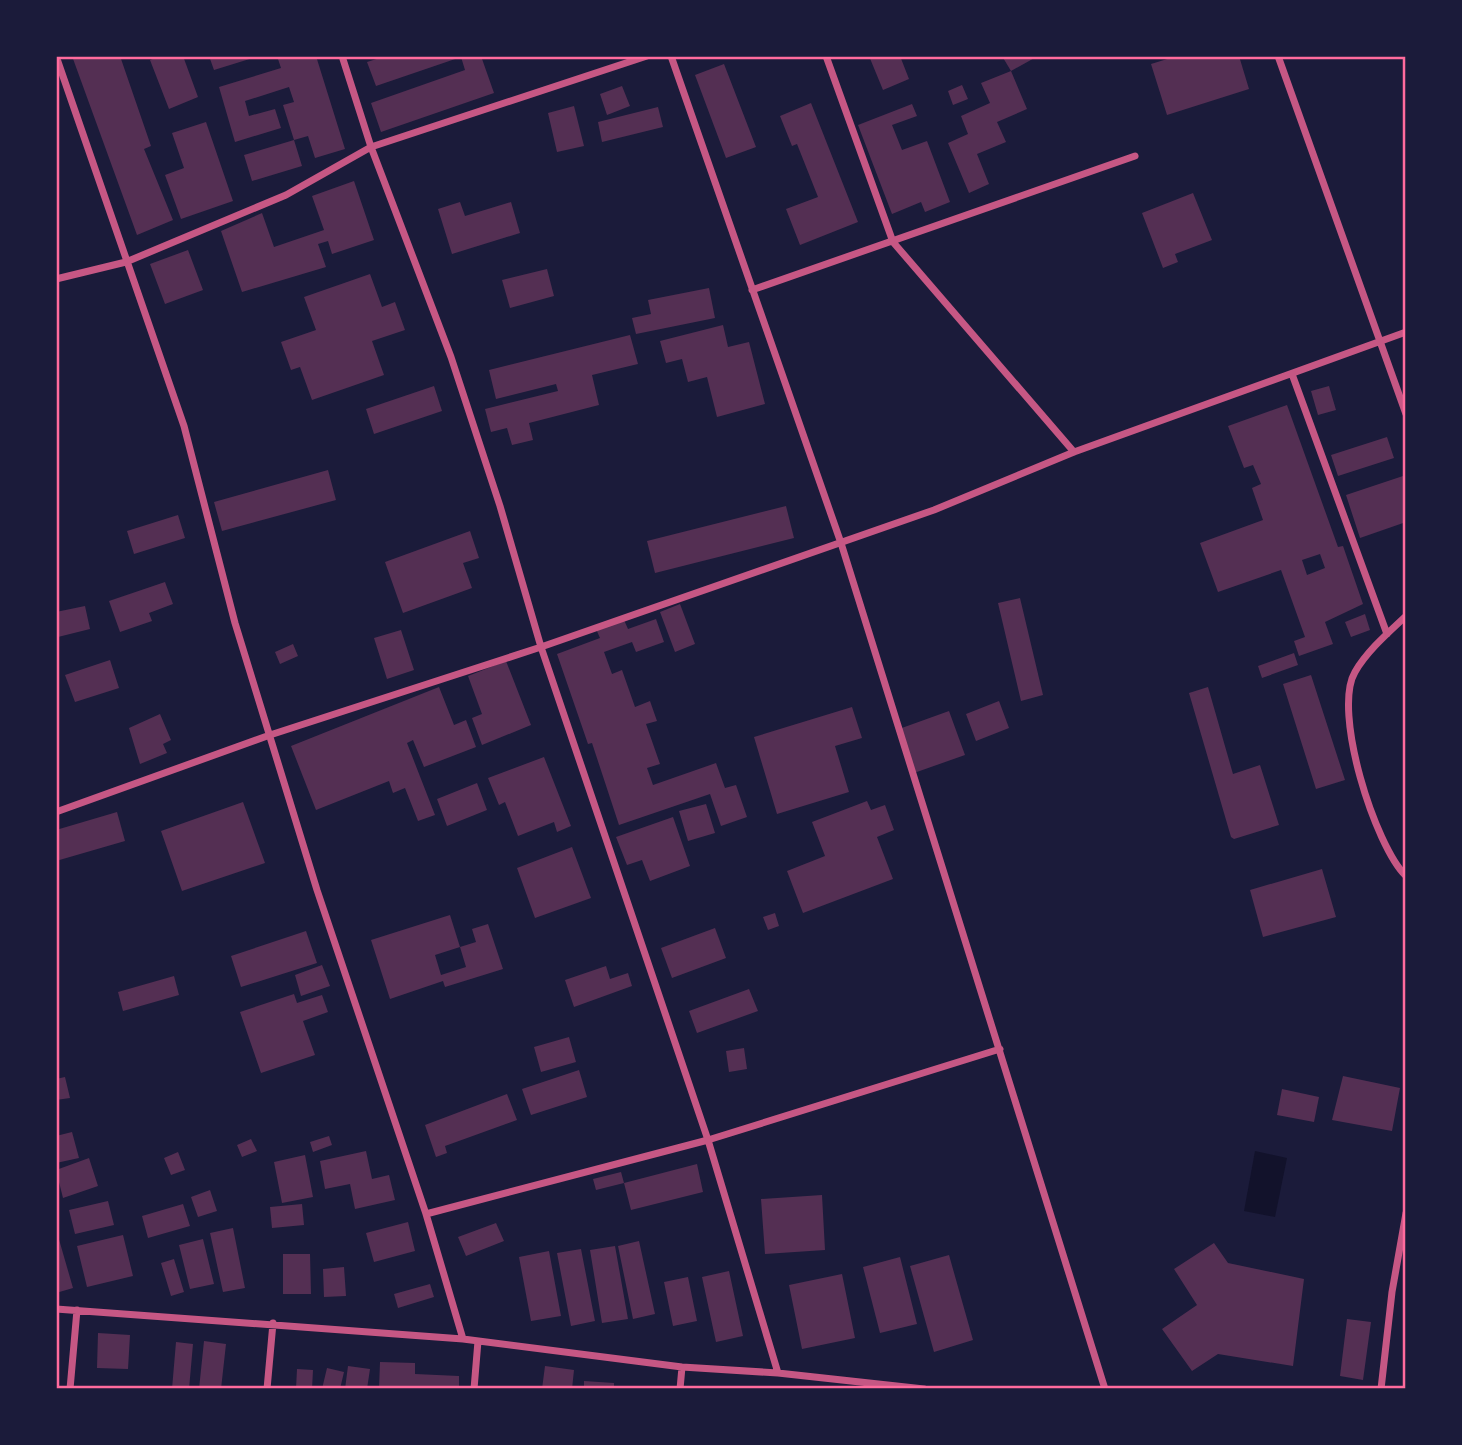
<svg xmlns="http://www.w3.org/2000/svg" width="1462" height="1445" font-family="'PT Sans Narrow',sans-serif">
  <rect width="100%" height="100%" fill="#1b1b3a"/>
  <!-- water -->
  <path fill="#12122b" d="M1255,1151L1287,1158L1275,1217L1244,1211Z"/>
  <!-- building -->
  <path fill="#542f53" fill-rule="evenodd" d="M72,56H120L151,146L144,149L173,220L137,235Z
    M160,56H183L198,97L169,109L150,60Z
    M209,56H256V57L214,70Z
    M277,56H316L345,149L315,158L308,136L294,140L302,166L252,181L244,155L294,140L283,105L294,102L289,87L245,101L249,116L275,109L281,128L235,142L219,87L281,68Z
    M386,56H481L494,93L381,132L371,103L465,70L461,57L376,86L367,62Z
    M869,56H900L909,79L883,90Z
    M1002,56H1038L1011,71Z
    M1177,56H1205L1206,59L1239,56L1249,89L1167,115L1151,64Z
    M724,64L756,147L726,158L695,75Z
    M1011,71L1027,109L997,122L1006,142L977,154L989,184L969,193L948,143L968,134L961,116L990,103L981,83Z
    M962,85L968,99L953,105L948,91Z
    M622,86L630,106L607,115L600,94Z
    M811,103L858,222L800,245L786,209L818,197L797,144L792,146L780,116Z
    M912,104L917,116L892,125L902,150L927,141L950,202L925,212L921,202L892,214L858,125Z
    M574,106L584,146L557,152L548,113Z
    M658,107L663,127L602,142L598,122Z
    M206,122L233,201L181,219L165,175L184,168L172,133Z
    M354,181L374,240L332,254L328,241L318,244L326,267L242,292L221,231L262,213L274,247L324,230L312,196Z
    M1193,193L1212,240L1175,254L1178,262L1163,268L1142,213Z
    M460,202L465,216L511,202L520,233L452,254L438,209Z
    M188,250L203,290L165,304L150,264Z
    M547,269L554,296L510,308L502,280Z
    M370,274L382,307L395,302L405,330L372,341L384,375L312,400L300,367L291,370L281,342L316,330L304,297Z
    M709,288L715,318L636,334L632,318L651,314L648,300Z
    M723,325L728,347L749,342L765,404L717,417L707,377L688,382L682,359L666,363L660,341Z
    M630,335L638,364L592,375L599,405L529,423L533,440L512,445L507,428L491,432L485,409L558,391L556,384L496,399L489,370Z
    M434,386L442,411L374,434L366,409Z
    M1329,386L1336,410L1318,415L1311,391Z
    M1287,405L1338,547L1343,546L1363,604L1325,622L1333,644L1299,656L1294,641L1305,637L1281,570L1218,592L1200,543L1263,520L1252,488L1261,484L1253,465L1244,468L1228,426ZM1320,554L1325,568L1307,575L1302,560Z
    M1387,437L1394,458L1338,476L1331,455Z
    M328,470L336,500L222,531L214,502Z
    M1406,475V522L1360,538L1346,495Z
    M786,506L794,538L655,573L647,541Z
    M178,515L185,538L134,554L127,531Z
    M470,531L479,558L463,563L472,588L403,613L385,562Z
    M165,582L173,604L149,613L152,621L120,632L109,601Z
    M1020,598L1043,695L1021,701L998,603Z
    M680,604L695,644L675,652L660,612Z
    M85,606L90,629L58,637L56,612Z
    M1365,614L1370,630L1351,637L1345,622Z
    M656,619L664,642L636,652L632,642L604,652L612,674L622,670L635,707L650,701L657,721L646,724L660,764L647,768L653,785L716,763L725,788L736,785L747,817L721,826L710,794L619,825L592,743L588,744L557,654L600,638L596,629L624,620L628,629Z
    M401,630L414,670L387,679L374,638Z
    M293,644L298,656L280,664L275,652Z
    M1294,653L1298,665L1262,678L1258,666Z
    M110,660L119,688L75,702L65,675Z
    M506,661L531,725L482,745L472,718L482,714L468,676Z
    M1311,675L1345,780L1316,789L1283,684Z
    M439,687L454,725L466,720L476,747L424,767L413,740L407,743L435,815L418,821L405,788L393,793L389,781L316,810L291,746Z
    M1208,687L1233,774L1260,765L1279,825L1234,839L1231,837L1189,693Z
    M999,701L1009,728L976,741L966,714Z
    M852,707L862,738L835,746L849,792L777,814L754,737Z
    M949,711L965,755L914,773L899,729Z
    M160,714L171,740L163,744L167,753L140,764L129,728Z
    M544,757L571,826L557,832L554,822L518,836L505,802L499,805L488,778Z
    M477,783L487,810L447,826L437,799Z
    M867,801L871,810L885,805L894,830L877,837L893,879L803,913L787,871L825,856L812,822Z
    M243,802L265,863L182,891L161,831Z
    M706,804L715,833L688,841L679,811Z
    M117,812L125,841L56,861V830Z
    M673,817L690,866L650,881L642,860L627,865L616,837Z
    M572,847L591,898L535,918L517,868Z
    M1322,869L1336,917L1263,937L1250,890Z
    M775,913L779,926L768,930L763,917Z
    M450,915L460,947L435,955L441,975L466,967L460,947L476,942L472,929L488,924L503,969L445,987L443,981L390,999L371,940Z
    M715,928L726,958L672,978L661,948Z
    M306,931L317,963L241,987L231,956Z
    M322,965L330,986L301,996L295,975Z
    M606,966L610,979L628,973L632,986L574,1007L565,980Z
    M174,976L179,995L123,1011L118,992Z
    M749,989L758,1011L697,1033L689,1011Z
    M294,994L297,1003L322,995L328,1012L303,1021L315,1055L261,1073L240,1012Z
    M569,1037L576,1062L541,1072L534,1047Z
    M744,1048L747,1069L729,1072L726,1051Z
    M579,1070L587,1097L531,1115L522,1089Z
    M1343,1076L1400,1088L1392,1131L1332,1120Z
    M65,1077L70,1098L56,1100V1079Z
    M1282,1089L1319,1097L1314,1122L1277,1115Z
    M507,1094L517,1120L445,1146L447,1153L436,1157L425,1125Z
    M72,1132L79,1158L56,1163V1136Z
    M329,1136L332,1145L313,1152L310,1142Z
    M251,1139L257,1151L242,1157L237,1145Z
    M366,1151L372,1179L389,1175L395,1200L355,1209L350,1184L325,1189L320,1161Z
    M178,1152L185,1170L171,1175L164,1158Z
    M305,1155L313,1197L282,1203L274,1162Z
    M89,1158L98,1186L63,1198L56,1170Z
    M697,1164L703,1192L631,1210L624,1183Z
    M621,1172L624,1183L596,1190L593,1179Z
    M210,1190L217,1211L198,1217L191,1197Z
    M822,1195L825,1250L765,1254L761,1199Z
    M108,1201L114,1225L75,1234L69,1210Z
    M183,1204L190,1226L148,1238L142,1216Z
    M302,1204L304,1225L272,1228L270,1207Z
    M408,1222L415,1251L374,1262L366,1233Z
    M496,1223L504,1241L466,1256L458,1237Z
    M233,1228L245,1288L223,1292L210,1233Z
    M56,1229L73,1288L56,1293Z
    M123,1235L133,1276L87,1287L77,1246Z
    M203,1239L214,1284L190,1289L179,1245Z
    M639,1241L655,1314L633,1319L618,1246Z
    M1214,1243L1228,1263L1304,1279L1293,1366L1218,1354L1192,1371L1162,1329L1197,1305L1174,1269Z
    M615,1246L628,1319L602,1323L590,1250Z
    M581,1249L595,1321L571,1326L557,1253Z
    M549,1251L561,1316L531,1321L519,1257Z
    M283,1254H310L311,1294H283Z
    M949,1255L973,1340L934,1352L910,1266Z
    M900,1257L917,1324L880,1333L863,1267Z
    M174,1259L184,1292L171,1296L161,1263Z
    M344,1267L346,1296L324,1297L323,1269Z
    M729,1271L743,1336L716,1342L702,1277Z
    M842,1274L855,1338L802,1349L789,1285Z
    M688,1277L697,1321L673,1326L664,1282Z
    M430,1284L434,1297L398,1308L394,1294Z
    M1347,1319L1371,1322L1363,1380L1340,1376Z
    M98,1333L130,1335L128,1369L97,1368Z
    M204,1341L226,1344L221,1389H199Z
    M176,1342L193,1344L189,1389H172Z
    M380,1362L415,1363V1374L459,1376V1389H379Z
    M348,1366L370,1369L367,1389H345Z
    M545,1366L574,1370L572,1389H542Z
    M327,1368L344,1372L340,1389H322Z
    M297,1369L313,1370L312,1389H296Z
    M584,1381L614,1383V1389H584Z"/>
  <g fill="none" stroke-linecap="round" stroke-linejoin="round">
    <!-- minor -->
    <path stroke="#c65784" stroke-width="7" d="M56,56L184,426L235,623L317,890L426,1214L463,1339
      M342,56L371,147L451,357L500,506L541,647L708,1140L778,1373
      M671,56L841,543L1105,1389
      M826,56L893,242L1074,452
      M1278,56L1406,414
      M56,279L126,262L286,195L371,147L647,56
      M752,290L1135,156
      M1292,374L1387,634
      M1406,616C1389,632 1367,651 1355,672C1332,711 1375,846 1406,876
      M56,812L270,735L541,647L934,510L1074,452L1406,332
      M426,1214L708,1140L1000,1049
      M56,1309L463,1339L682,1367L778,1373L924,1389
      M70,1389L77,1310
      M267,1389L273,1323
      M474,1389L478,1341
      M680,1389L682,1367
      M1381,1389L1392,1292L1406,1213"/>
  </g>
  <!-- border -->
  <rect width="1462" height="1445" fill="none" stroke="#1b1b3a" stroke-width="116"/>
  <rect x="58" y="58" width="1346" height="1329" fill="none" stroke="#ff6b9d" stroke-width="2.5"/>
</svg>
